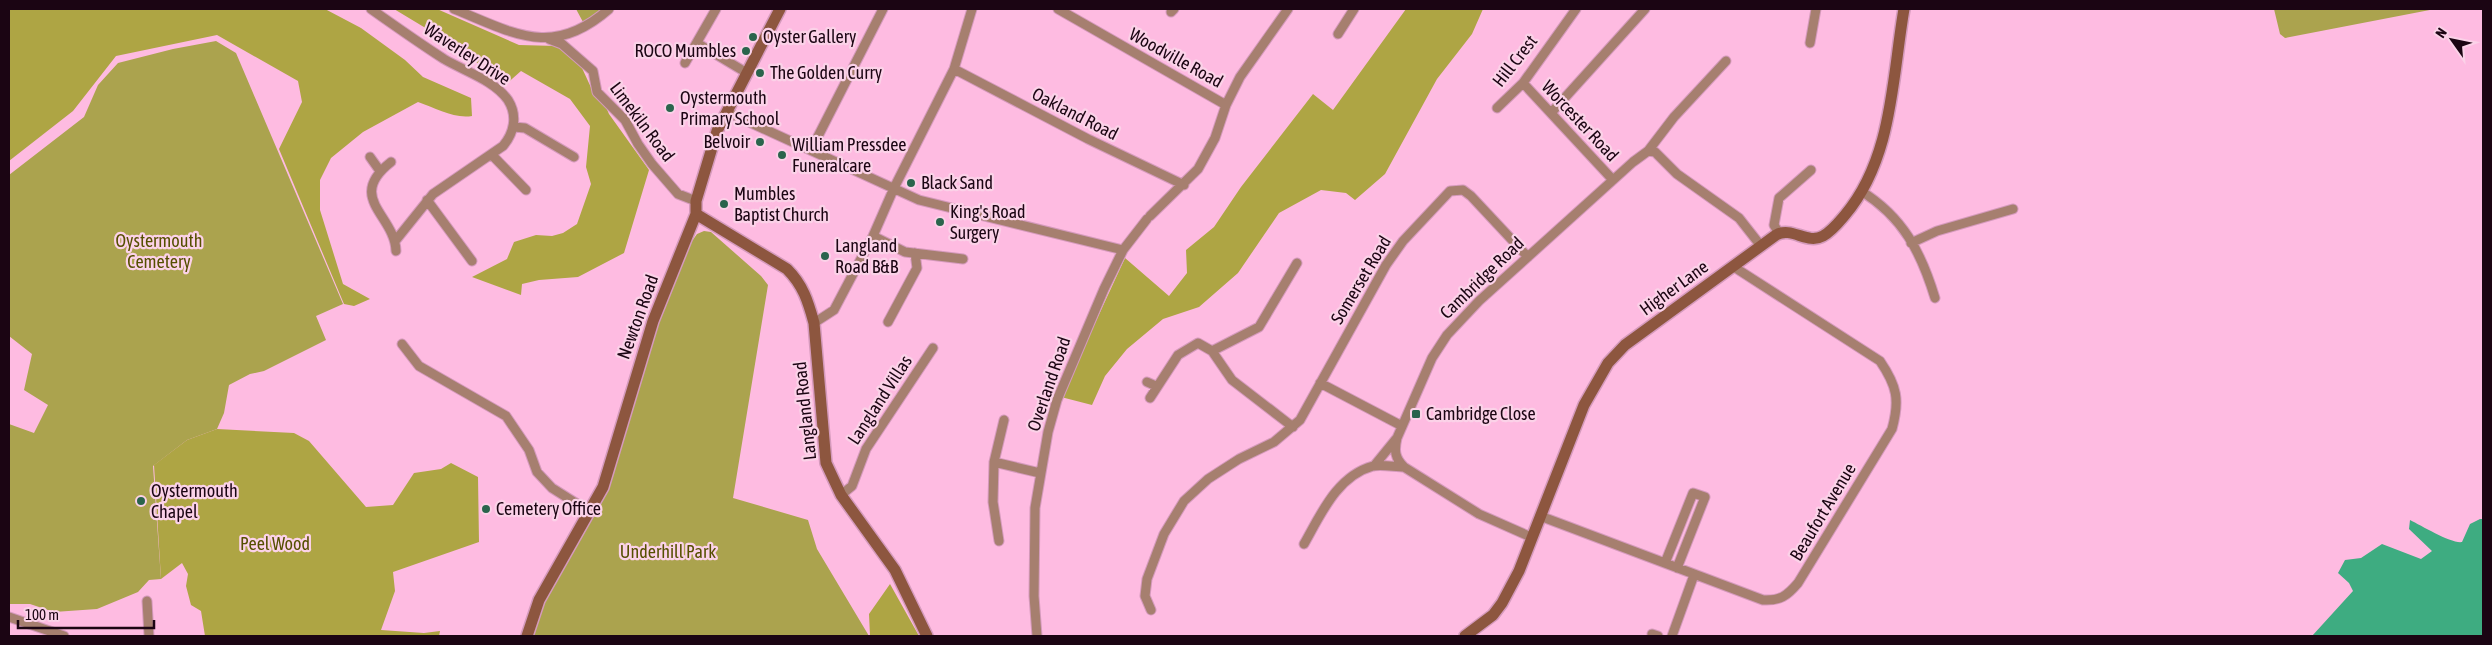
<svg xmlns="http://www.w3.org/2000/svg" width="2492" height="645" font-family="'Asap Condensed',sans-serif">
  <rect width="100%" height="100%" fill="#febbe1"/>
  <!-- green -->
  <path fill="#aba34e" d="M576,9H604L583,22Z
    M2274,9H2435L2285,38L2280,34Z
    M216,41L236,53L343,304L316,316L326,340L264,371L250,374L229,385L224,413L217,429L187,440L153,466L161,579L149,580L138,592L97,609L54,612L30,604H9V424L34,433L48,405L24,390L32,354L9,336V175L84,117L98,85L118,63L173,49Z
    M704,231L711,232L761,276L768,285L733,498L808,520L817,549L869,636H532L536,621L553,585L593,513L653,335L690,244L697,234Z"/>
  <!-- forest -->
  <path fill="#aea544" d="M9,9H325L361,28L405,60L423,77L471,98L472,116C454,119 436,108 418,102L363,132L331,158L320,180V210L343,284L370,299L354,306L344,304L279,149L302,102L298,81L217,35L116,56L73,111L9,161Z
    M394,9H437L519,45L557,46L567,52L582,68L594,94L605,105L609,114L649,170L624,253L578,277L539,280L522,284L521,295L472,277L507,259L514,242L536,235L552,236L563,233L577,224L591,184L586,167L590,126L570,99L521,71L504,86L462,50Z
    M1406,9H1483L1472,34L1437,79L1385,174L1355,200L1346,193L1321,190L1279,213L1238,273L1199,307L1163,319L1127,349L1105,376L1092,405L1061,397L1125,258L1169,296L1187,273L1186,250L1214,227L1241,187L1313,94L1333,110Z
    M217,429L294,433L309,441L366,507L393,505L414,473L441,469L451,463L478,477L479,542L393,572L395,591L381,630L424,633L440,631L439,636H205L201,611L191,605L186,586L188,574L182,563L161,579L154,465L187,440Z
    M890,584L919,636H870L869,614Z"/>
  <!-- water -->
  <path fill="#3eac81" d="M2480,519H2483V636H2312L2353,591L2349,583L2338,573L2345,560L2361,558L2382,544L2421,559L2432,551L2409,529L2410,520C2422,526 2452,544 2462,542L2470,524Z"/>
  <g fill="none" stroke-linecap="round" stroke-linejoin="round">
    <!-- street casing -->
    <g stroke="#d59abc" stroke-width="11">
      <path id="street" d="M371,9C395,26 419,43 444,59C464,71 494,80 508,100C518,116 514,133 503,146L433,194L396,240
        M454,9C514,33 552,59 609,9
        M1058,9L1226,105
        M1171,12L1174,9
        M1338,34L1354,9
        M549,39L562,44L593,71L597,92L625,120L638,144L652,164L678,194L696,201
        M697,43L747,73
        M1810,43L1816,9
        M685,63L716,9
        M954,69L1088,139L1184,185
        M1523,83L1613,180
        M1497,108L1523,83L1576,9
        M727,112L919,200L1123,250
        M1551,113L1645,9
        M514,127L525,128L574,157
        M811,150L883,9
        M1648,151L1674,117L1726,61
        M492,155L526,190
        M370,157L380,171
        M391,162C345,198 395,215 396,251
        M1861,191C1903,217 1921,252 1935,298
        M427,200L472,261
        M1150,216L1198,169L1215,138L1226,105L1240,77L1288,9
        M1779,233L1774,225L1779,198L1811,170
        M873,236L905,252L963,259
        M1911,243L1937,231L2013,209
        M888,322L917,268L915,253
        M814,323L834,310L873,236L894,188L954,69L972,9
        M402,344L419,366L506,416L529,450L537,472L552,488L590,512
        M1212,351L1259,327L1297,263
        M1147,382L1156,386
        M1320,383L1402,426
        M1150,398L1178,355L1198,343L1212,351L1232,380L1293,427
        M994,462L1040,473
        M1374,466L1396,439
        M841,495L852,486L866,449L933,348
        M1540,516L1763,600C1780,601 1787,596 1798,583L1892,429C1900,400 1897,386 1880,361L1734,267
        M1531,537L1479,514L1404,467C1395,458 1394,451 1397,438L1432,358L1447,335L1479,301L1633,162L1648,151L1655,152L1677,174L1739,218L1761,246
        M999,541L993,502L994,462L1004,420
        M1304,544C1321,514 1337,476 1373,466C1382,464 1395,467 1404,467
        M1665,563L1693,493L1705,497L1677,568
        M147,601L149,636
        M1151,610L1145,596L1147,579L1164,534L1184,501L1208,479L1239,459L1274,442L1300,420L1386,265L1403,241L1450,191L1463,190L1471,196L1528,257
        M9,617L64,636
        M1652,634L1658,636
        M1037,636L1034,596L1035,508L1048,432L1057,400L1104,289L1123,250L1147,219
        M1672,636L1694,575"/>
    </g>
    <!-- secondary casing -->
    <g stroke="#d59abc" stroke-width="14">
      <path id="secondary" d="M696,214L787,269C803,285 808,301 814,323L826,463L841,495L895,570L927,636
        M527,636L539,600L603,487L653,321L696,214V201L717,131L780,9
        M1465,636L1493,615L1502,603L1519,571L1584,405L1608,363L1625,345L1776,235C1792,226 1807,245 1823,236C1832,231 1839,222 1845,215C1893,158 1892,78 1904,9"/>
    </g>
    <!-- street -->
    <use href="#street" stroke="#a67f6f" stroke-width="9"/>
    <!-- secondary -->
    <use href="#secondary" stroke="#8d563f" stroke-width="11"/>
  </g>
  <!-- markers -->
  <g fill="#2a644c" stroke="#fbd2e8" stroke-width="2">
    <circle cx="753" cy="37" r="5"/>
    <circle cx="746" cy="51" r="5"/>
    <circle cx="760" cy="73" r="5"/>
    <circle cx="670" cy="108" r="5"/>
    <circle cx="760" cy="142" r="5"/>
    <circle cx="782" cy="155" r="5"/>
    <circle cx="911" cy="183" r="5"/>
    <circle cx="724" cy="204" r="5"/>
    <circle cx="940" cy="222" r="5"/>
    <circle cx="825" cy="256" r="5"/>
    <rect x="1411" y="409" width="10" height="10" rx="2.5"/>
    <circle cx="141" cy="501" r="5"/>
    <circle cx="486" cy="509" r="5"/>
  </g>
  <g text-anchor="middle" stroke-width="4.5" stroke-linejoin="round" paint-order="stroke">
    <!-- poi labels -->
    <g font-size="18" fill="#1b0513" stroke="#fbd2e8" text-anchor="start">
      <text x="763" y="43">Oyster Gallery</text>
      <text x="736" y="57" text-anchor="end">ROCO Mumbles</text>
      <text x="770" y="79">The Golden Curry</text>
      <text x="680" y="104">Oystermouth<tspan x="680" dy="21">Primary School</tspan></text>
      <text x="750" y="148" text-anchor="end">Belvoir</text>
      <text x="792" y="151">William Pressdee<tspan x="792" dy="21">Funeralcare</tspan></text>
      <text x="921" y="189">Black Sand</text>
      <text x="734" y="200">Mumbles<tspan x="734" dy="21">Baptist Church</tspan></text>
      <text x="950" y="218">King's Road<tspan x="950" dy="21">Surgery</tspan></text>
      <text x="835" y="252">Langland<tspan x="835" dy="21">Road B&amp;B</tspan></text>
      <text x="1426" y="420">Cambridge Close</text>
      <text x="151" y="497">Oystermouth<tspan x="151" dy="21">Chapel</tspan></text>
      <text x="496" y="515">Cemetery Office</text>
    </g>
    <!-- street labels -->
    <g font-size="18" fill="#1b0513" stroke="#fbd2e8">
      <text transform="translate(467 54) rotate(33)" y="6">Waverley Drive</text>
      <text transform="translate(1176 58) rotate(29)" y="6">Woodville Road</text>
      <text transform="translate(1515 61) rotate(-52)" y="6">Hill Crest</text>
      <text transform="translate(1075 114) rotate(27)" y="6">Oakland Road</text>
      <text transform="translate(1580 121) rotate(47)" y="6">Worcester Road</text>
      <text transform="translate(642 122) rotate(53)" y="6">Limekiln Road</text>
      <text transform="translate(1482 278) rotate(-44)" y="6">Cambridge Road</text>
      <text transform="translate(1361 280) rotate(-59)" y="6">Somerset Road</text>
      <text transform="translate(1674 288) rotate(-36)" y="6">Higher Lane</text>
      <text transform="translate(638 317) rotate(-70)" y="6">Newton Road</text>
      <text transform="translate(1049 384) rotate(-71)" y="6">Overland Road</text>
      <text transform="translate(880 400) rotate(-57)" y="6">Langland Villas</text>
      <text transform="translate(805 411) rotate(-96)" y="6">Langland Road</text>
      <text transform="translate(1823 512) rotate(-59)" y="6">Beaufort Avenue</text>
    </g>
    <!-- park labels -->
    <g font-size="18" fill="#554f00" stroke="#fbd2e8">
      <text x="159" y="247">Oystermouth<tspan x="159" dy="21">Cemetery</tspan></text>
      <text x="275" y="550">Peel Wood</text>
      <text x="668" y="558">Underhill Park</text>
    </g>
  </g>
  <!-- border -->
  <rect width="2492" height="645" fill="none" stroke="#1b0513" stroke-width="20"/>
  <!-- north arrow -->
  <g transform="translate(2452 40) rotate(303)" stroke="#fbd2e8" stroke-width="4" paint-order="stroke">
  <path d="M0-4L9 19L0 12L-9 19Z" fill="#1b0513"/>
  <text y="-8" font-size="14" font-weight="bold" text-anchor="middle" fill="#1b0513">N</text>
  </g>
  <!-- scale -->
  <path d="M18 620v8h136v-8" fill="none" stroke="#1b0513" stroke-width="2.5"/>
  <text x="25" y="620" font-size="15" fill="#1b0513" stroke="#fbd2e8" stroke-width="4" paint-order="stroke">100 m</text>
</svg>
